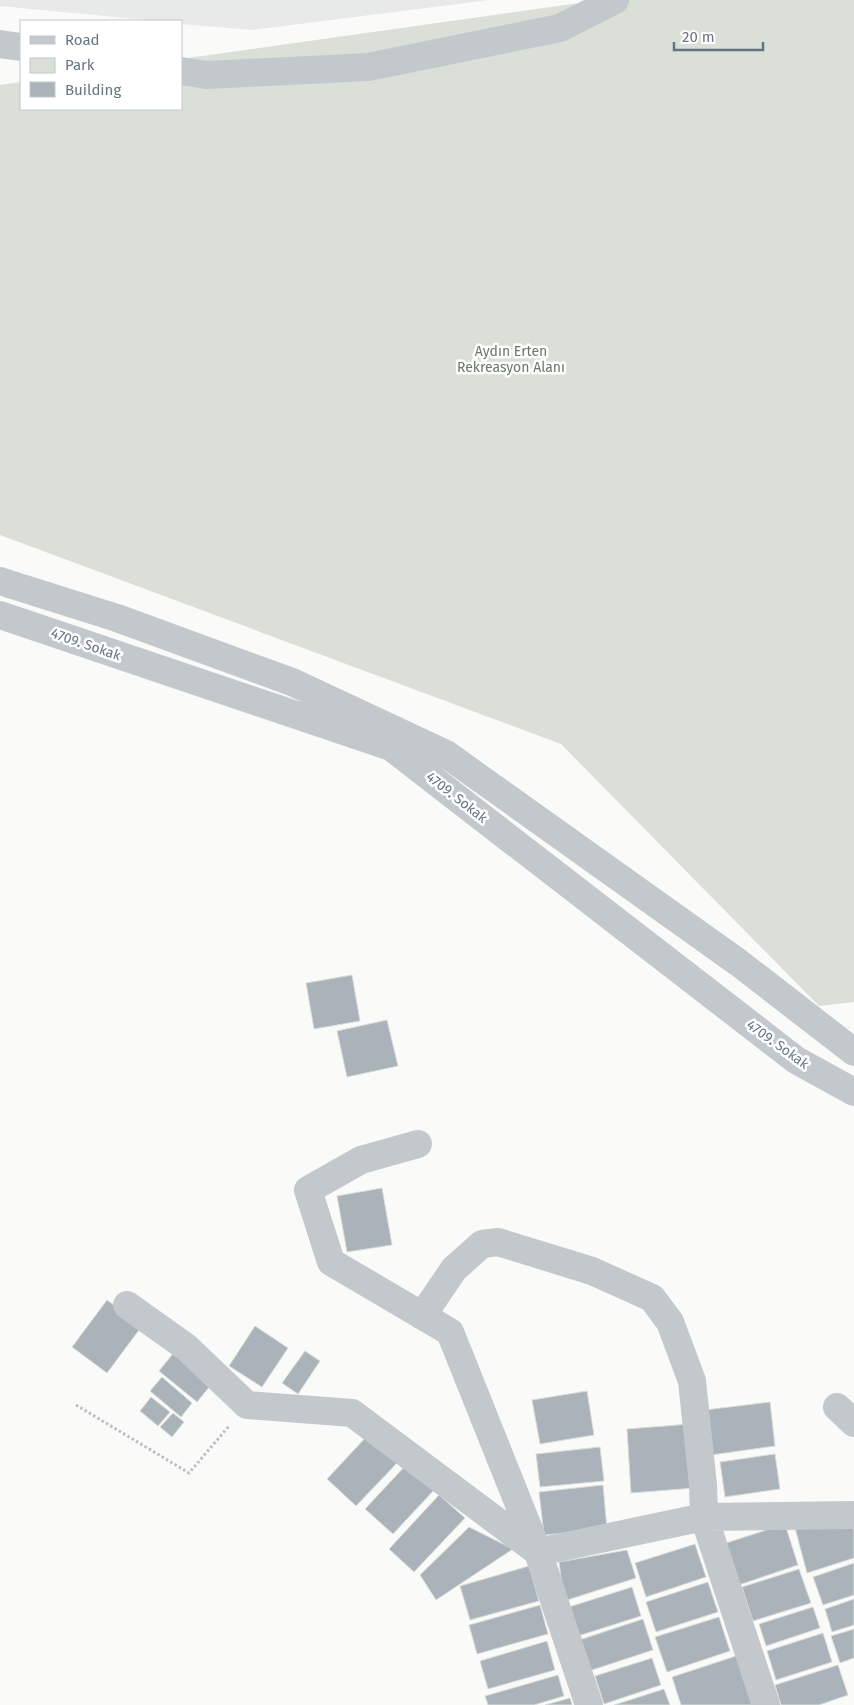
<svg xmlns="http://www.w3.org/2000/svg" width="854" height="1705" font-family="'Fira Sans',sans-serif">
  <rect width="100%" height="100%" fill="#fafaf8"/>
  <!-- built -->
  <path fill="#e8e9e9" d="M0,0H489L252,30L181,24V21H157L0,6Z"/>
  <!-- green -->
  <path fill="#dadfd7" d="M600,0H854V1002L819,1006L561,744L0,535V85L21,82V109H181V59Z"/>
  <!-- building -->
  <path fill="#aab3b9" stroke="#dcdcda" d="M352,975L360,1021L314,1029L306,983Z
    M387,1020L398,1066L347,1077L337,1031Z
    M382,1188L392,1245L347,1252L337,1196Z
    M107,1300L142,1326L107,1373L72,1347Z
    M255,1326L288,1348L262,1387L229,1366Z
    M176,1350L214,1381L197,1402L159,1371Z
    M305,1351L320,1361L298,1394L282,1383Z
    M162,1377L192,1403L181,1417L150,1391Z
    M587,1391L594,1435L540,1444L532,1400Z
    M151,1397L170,1412L158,1426L140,1411Z
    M770,1402L775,1446L711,1455L705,1410Z
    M173,1413L184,1422L172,1437L160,1427Z
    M690,1424L694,1488L631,1493L627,1429Z
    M368,1435L398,1462L356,1506L327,1479Z
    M600,1447L604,1481L540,1487L536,1454Z
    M775,1454L780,1489L725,1497L720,1462Z
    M407,1464L435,1489L393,1534L365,1509Z
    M603,1485L607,1529L544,1535L539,1492Z
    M439,1495L465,1518L414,1572L389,1549Z
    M785,1524L798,1565L739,1585L726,1543Z
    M469,1527L513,1549L436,1600L420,1575Z
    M854,1527V1558L807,1573L795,1528Z
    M695,1544L706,1577L646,1597L635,1563Z
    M627,1550L636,1578L564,1601L559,1562Z
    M854,1563V1595L823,1605L813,1577Z
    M529,1566L539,1601L470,1620L460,1586Z
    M799,1569L811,1603L753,1621L742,1587Z
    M708,1582L718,1612L656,1632L646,1602Z
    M632,1587L641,1616L578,1636L569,1607Z
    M854,1599V1625L832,1632L825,1609Z
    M540,1605L548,1634L477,1654L469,1625Z
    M813,1607L820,1628L766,1646L759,1624Z
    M719,1617L730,1651L667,1672L655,1637Z
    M643,1619L653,1650L586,1672L576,1641Z
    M854,1629V1658L840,1663L831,1636Z
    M823,1633L832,1662L776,1680L767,1651Z
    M547,1641L555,1670L488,1689L480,1661Z
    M736,1656L752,1705H681L672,1677Z
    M652,1658L661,1685L604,1704L595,1676Z
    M838,1665L848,1695L819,1705H781L775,1685Z
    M558,1675L564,1696L534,1705H488L485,1696Z
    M664,1689L670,1705H614Z
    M570,1698L572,1705H545Z"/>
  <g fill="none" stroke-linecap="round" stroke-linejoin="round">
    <!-- path -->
    <path stroke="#bbbfc2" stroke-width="3" stroke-dasharray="2.5 2.5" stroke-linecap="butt" d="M76,1405L189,1473L229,1426"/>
    <!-- minor -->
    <path stroke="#c3c8cc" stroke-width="28" d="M0,44L21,47
      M181,71L207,75L368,67L560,28L615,0
      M418,1144L361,1160L308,1190L331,1262L450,1332L538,1552L704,1517L854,1515
      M127,1305L186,1347L247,1405L352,1413L538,1552L589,1705
      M422,1316L454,1269L482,1244L498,1242L592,1271L652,1298L670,1322L692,1381L703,1485L704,1517L766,1705
      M837,1407L854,1423"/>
    <!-- tertiary -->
    <path stroke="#c3c8cc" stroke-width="28" d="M0,581L117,618L292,682L446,754L739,963L854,1052
      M0,615L391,747L796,1060L854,1092"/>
  </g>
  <g text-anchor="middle" stroke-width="5" stroke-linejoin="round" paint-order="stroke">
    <!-- park labels -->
    <g font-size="14" fill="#687a64" stroke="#fff">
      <text x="511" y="356">Aydın Erten<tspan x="511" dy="16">Rekreasyon Alanı</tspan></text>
    </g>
    <!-- street labels -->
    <g font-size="14" fill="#657683" stroke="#fff">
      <text transform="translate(86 644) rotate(19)" y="5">4709. Sokak</text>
      <text transform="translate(457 797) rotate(38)" y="5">4709. Sokak</text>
      <text transform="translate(778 1044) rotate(36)" y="5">4709. Sokak</text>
    </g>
  </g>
  <!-- legend -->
  <rect x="20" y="20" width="162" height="90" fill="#ffffff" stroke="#c1c8cd"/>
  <rect x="30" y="36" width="25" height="8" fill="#c3c8cc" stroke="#c1c8cd"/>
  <text x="65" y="45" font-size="15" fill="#657683">Road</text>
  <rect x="30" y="58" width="25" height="15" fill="#dadfd7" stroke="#c1c8cd"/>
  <text x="65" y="70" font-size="15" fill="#657683">Park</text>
  <rect x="30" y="82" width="25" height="15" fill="#aab3b9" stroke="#c1c8cd"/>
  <text x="65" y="95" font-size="15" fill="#657683">Building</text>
  <!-- scale -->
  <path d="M674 42v8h89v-8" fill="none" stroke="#657683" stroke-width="2.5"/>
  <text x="682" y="42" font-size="15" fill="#657683" stroke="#ffffff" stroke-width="4" paint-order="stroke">20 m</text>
</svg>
